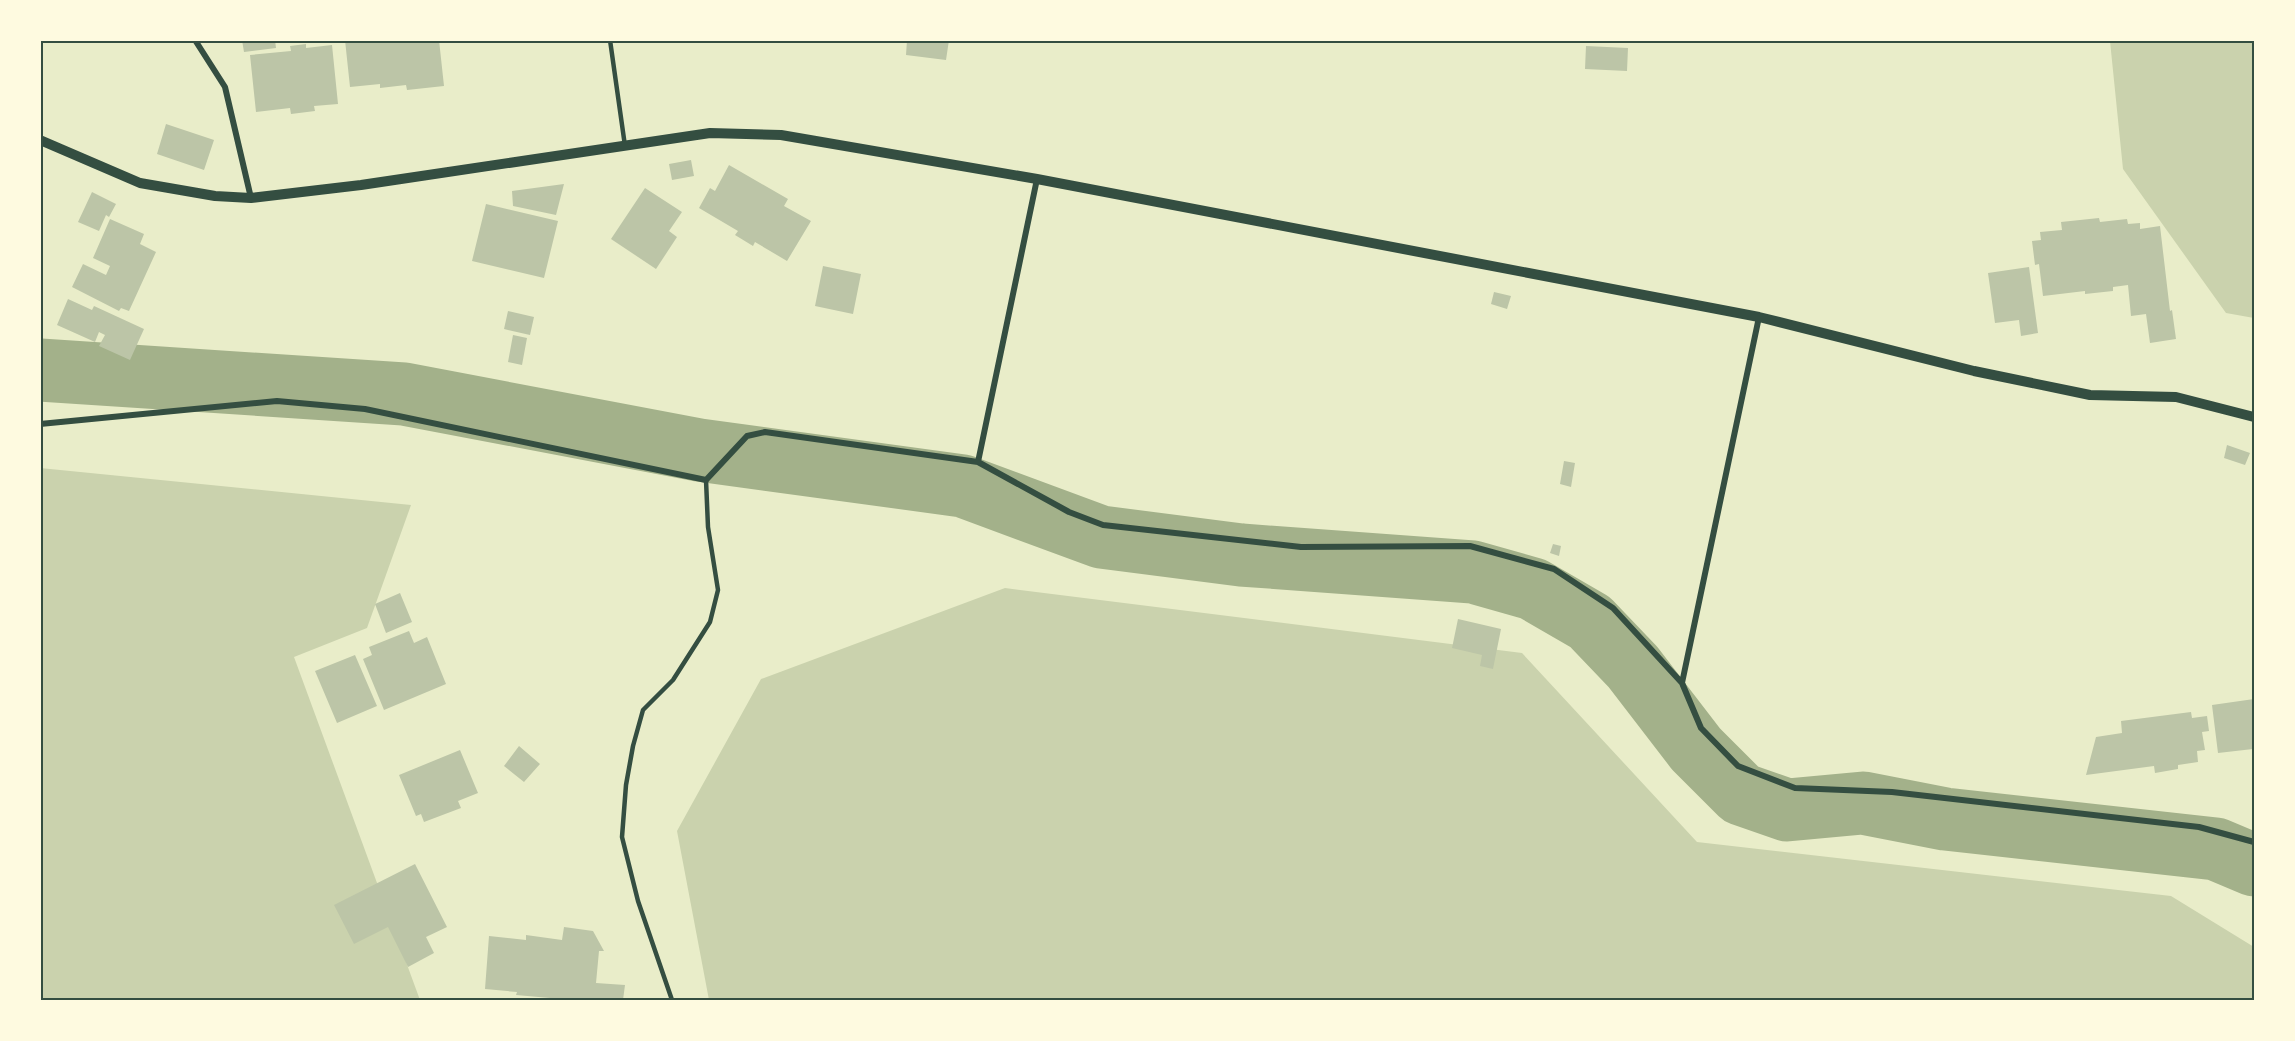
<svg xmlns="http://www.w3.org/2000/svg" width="2295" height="1041" font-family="Rubik,sans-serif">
  <rect width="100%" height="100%" fill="#e9edc9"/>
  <!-- green -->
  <path fill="#cad2ad" d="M2110,41H2254V318L2226,313L2123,169Z
    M40,468L411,505L367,628L294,657L420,1000H41Z
    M1005,588L1522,653L1697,842L2171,896L2254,947V1000H709L677,831L761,679Z"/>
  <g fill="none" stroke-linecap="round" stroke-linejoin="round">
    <!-- river -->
    <path stroke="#a3b18a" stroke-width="63" d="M40,370L404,394L699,450L963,486L1101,537L1241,555L1473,572L1533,589L1590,622L1633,667L1696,749L1741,794L1787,810L1863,803L1945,819L2216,849L2254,865"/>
  </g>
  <!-- building -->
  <path fill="#bcc5a7" d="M242,40H275L276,48L244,52Z
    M345,40H439L444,86L407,90L406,85L380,88V84L350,87Z
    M907,40H949L946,60L906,55Z
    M306,44V48L332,45L338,104L314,106L315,111L291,114L290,108L256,112L250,55L291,51L290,46Z
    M1586,46L1628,48L1627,71L1585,69Z
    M166,124L214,140L204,170L157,154Z
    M691,160L694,176L672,180L669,164Z
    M729,165L788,199L784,206L811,221L787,261L755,242L753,246L735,235L738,231L699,208L710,188L715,191Z
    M564,184L556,215L513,206L512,191Z
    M645,188L682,212L669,231L677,237L656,269L611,239Z
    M92,192L116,204L109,217L106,215L99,231L78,222Z
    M486,204L558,221L544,278L472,261Z
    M2099,218L2100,222L2127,219L2128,224L2140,223V229L2160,226L2170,311L2172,310L2176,339L2150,343L2146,314L2131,316L2128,285L2113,287V291L2085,294V291L2043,296L2039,264L2035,265L2032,241L2041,240L2040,232L2062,230L2061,222Z
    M110,219L144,234L140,244L156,252L129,311L121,308L119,311L72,287L83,264L106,275L110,266L93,258Z
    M823,266L861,274L853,314L815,306Z
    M2029,267L2038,333L2021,336L2019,320L1995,323L1988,273Z
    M1494,292L1511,296L1507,309L1491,304Z
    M68,299L92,310L94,306L144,329L130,360L99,346L105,335L99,332L95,342L57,325Z
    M508,311L534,317L530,335L504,329Z
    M513,335L527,338L522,365L508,362Z
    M2227,445L2250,453L2245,465L2224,458Z
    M1564,461L1575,463L1571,487L1560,484Z
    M1553,544L1561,546L1559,556L1550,553Z
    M400,593L412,622L386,633L375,604Z
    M1458,619L1501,629L1493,669L1480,666L1482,655L1452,648Z
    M409,631L414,643L427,637L446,684L384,710L363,659L372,655L369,647Z
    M355,655L377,706L337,723L315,671Z
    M2254,699L2253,749L2218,753L2212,705Z
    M2191,712L2192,718L2207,716L2209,731L2202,732L2205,750L2197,751L2198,762L2178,765V769L2155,773L2154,766L2086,775L2096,737L2122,733L2121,721Z
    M519,746L540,764L524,782L504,766Z
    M460,750L478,793L458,801L461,808L424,822L421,814L416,816L399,775Z
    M415,864L447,927L426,937L434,953L408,967L388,927L354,944L334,905Z
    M564,927L593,931L604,951H599L596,983L625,985L623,1000H589L575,998V1000H550V998L516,995L517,992L485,989L489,936L526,940V935L562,940Z"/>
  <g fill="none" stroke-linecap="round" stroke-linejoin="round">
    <!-- service -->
    <path stroke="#344e41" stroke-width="4.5" d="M610,40L625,146
      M672,1000L638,901L622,837L626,785L633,746L643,710L673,680L710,622L718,590L708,527L706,480"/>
    <!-- minor -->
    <path stroke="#344e41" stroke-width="6" d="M195,40L225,87L251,198
      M40,424L277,401L365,409L706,480L747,436L765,432L978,462L1069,512L1103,525L1301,547L1470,546L1554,569L1613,608L1682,683L1701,728L1738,766L1795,788L1892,792L2199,827L2254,842
      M978,462L1037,179
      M1682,683L1759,317"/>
    <!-- tertiary -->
    <path stroke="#344e41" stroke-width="10" d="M40,140L140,183L215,196L251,198L361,185L710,133L781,135L1037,179L1759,317L1974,371L2090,395L2176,397L2254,417"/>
  </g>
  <!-- border -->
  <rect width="2295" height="1041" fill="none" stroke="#fefae0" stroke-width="84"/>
  <rect x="42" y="42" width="2211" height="957" fill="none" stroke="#344e41" stroke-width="2"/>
</svg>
